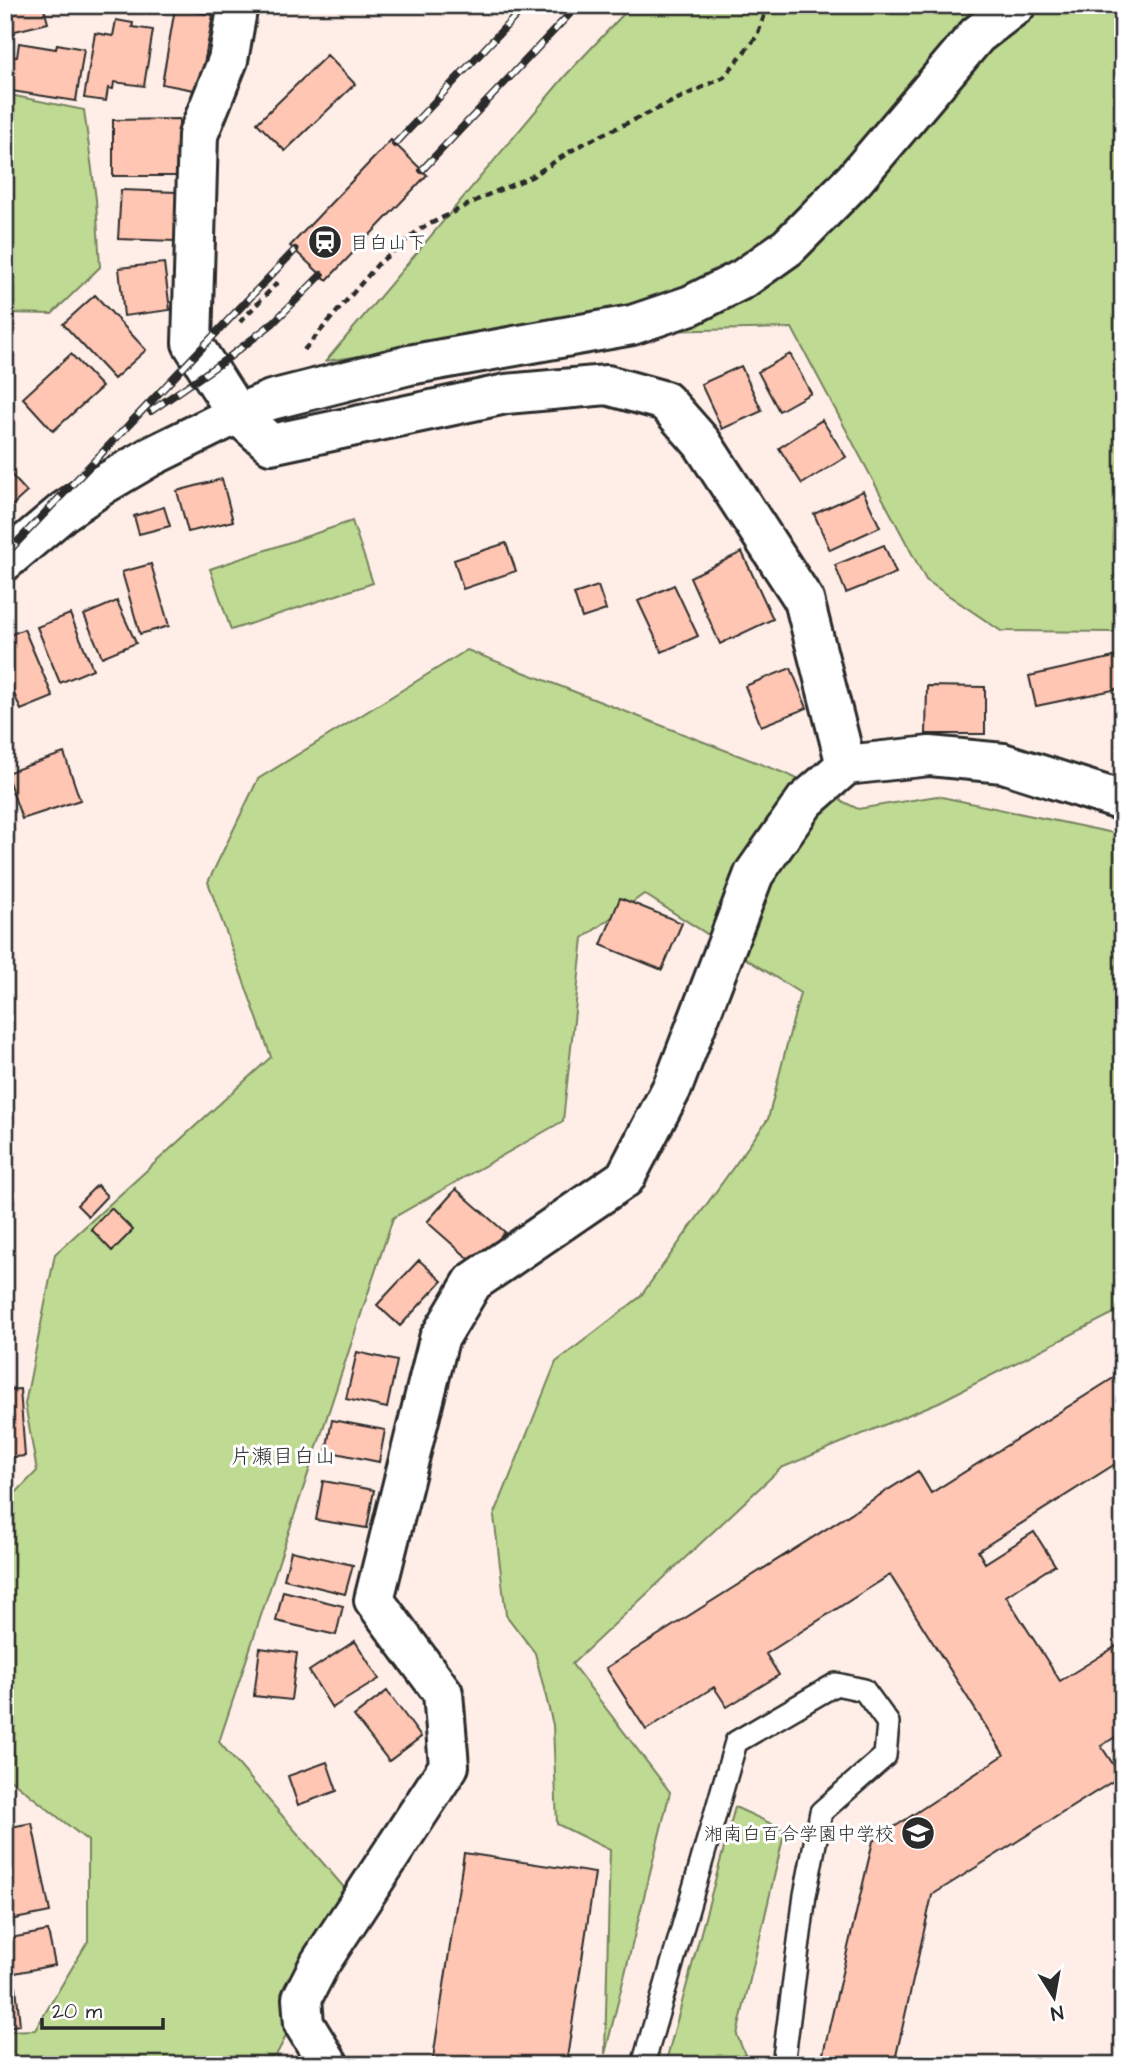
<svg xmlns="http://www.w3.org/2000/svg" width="1128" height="2070" font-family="'Architects Daughter','Klee One',sans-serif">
  <rect width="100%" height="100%" fill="#ffeee8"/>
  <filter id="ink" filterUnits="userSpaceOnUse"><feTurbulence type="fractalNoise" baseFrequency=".0143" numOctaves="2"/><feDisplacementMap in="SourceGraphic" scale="14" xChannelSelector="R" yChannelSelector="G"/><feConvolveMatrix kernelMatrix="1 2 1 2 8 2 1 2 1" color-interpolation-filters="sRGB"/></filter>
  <g filter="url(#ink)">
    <!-- green -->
    <path fill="#bfda92" stroke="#75825e" stroke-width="2" d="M632,5H1123V629L1112,632L1001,631L926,580L792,328L515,334L326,361L565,76Z
      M5,94L84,110L96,199L100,267L52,314L5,313Z
      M352,521L373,583L231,630L210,569Z
      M467,650L789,775L858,809L937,796L1123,835V1305L1112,1314L939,1402L781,1468L572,1664L670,1792L605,2054L610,1850L557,1824L553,1725L535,1653L506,1615L494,1516L556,1362L640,1297L768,1119L800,993L644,894L583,938L563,1121L393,1218L219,1742L347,1891L283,2042L271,2065H5V2031L35,2030L88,1941V1841L5,1775V1504L37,1471L25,1404L55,1254L271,1057L208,882L258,779Z
      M735,1807L785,1830L737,2035L749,2065H665Z"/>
    <!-- building -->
    <path fill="#ffc6b3" stroke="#2b2b2b" stroke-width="2" d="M5,5H43L48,23L7,33Z
      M175,8L213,15L199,91L162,84Z
      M116,20L133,23L132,27L153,30L144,86L114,82L113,89L108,88L106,101L84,98L95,33L113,36Z
      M19,43L56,49L57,44L84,49L76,101L5,90V56L17,57Z
      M327,55L355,84L285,151L257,123Z
      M179,119V176H113V120Z
      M391,140L427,175L327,280L290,246Z
      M121,190L177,192L175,241L118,239Z
      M164,263L170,310L124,316L119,268Z
      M95,295L146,350L114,379L63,324Z
      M71,354L102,387L53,431L23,398Z
      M790,354L811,393L779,411L758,372Z
      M741,366L762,411L722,429L701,384Z
      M822,420L846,457L802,484L779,448Z
      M5,468L27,492L5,512Z
      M222,479L233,521L188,532L177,491Z
      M863,491L880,527L830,550L814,514Z
      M164,507L170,526L139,534L134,516Z
      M506,543L516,571L463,589L454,560Z
      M884,545L896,573L846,593L835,565Z
      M742,552L773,619L720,644L690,577Z
      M151,564L169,626L140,634L122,572Z
      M674,585L698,636L662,652L638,601Z
      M598,586L606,610L582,618L574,594Z
      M117,601L136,643L102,657L84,615Z
      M70,614L93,669L60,683L37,627Z
      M24,629L53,697L21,710L5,673V637Z
      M1123,655V688L1036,706L1029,676Z
      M791,668L807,708L761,726L745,686Z
      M927,686L985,687V734H926Z
      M64,753L80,800L22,819L6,773Z
      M620,898L682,923L662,970L601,945Z
      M97,1185L107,1196L88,1216L77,1205Z
      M456,1189L505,1232L476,1265L427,1222Z
      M111,1208L133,1230L112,1251L91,1229Z
      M419,1260L442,1281L400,1326L377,1305Z
      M357,1352L397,1361L387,1408L346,1399Z
      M1123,1372V1459L978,1551L985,1563L1034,1532L1055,1565L1006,1596L1060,1681L1123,1642V1732L1101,1746L1121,1776L932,1895L894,2065H848L822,2058L873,1841L1004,1755L890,1575L766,1654L779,1675L727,1707L714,1687L646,1730L606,1668L918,1471L931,1493Z
      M20,1389L25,1456L5,1458V1390Z
      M332,1420L385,1430L379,1462L326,1451Z
      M323,1481L374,1490L367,1528L316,1520Z
      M291,1551L353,1565L345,1594L284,1579Z
      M283,1591L343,1606L336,1635L276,1621Z
      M355,1641L379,1679L332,1708L309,1671Z
      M260,1648L297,1653L291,1700L254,1696Z
      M387,1691L421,1737L389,1761L354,1716Z
      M327,1762L337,1791L298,1805L288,1776Z
      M32,1823L50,1912L5,1921V1828Z
      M464,1853L595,1873L566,2065H432Z
      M48,1931L55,1965L5,1975V1939Z
      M16,1986L20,2025L5,2027V1987Z"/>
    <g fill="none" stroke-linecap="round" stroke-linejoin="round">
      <!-- service casing -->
      <g stroke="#2b2b2b" stroke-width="26">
        <path id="service" d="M643,2065L736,1742L836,1684L864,1690L888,1723L885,1756L821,1812L805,1895L783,2065"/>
      </g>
      <!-- minor casing -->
      <g stroke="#2b2b2b" stroke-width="44">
        <path id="minor" d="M238,5L228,60L198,135L192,343L237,414L271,444L506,394L607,385L665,401L702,443L804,600L846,765
          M329,2065L304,2024L302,1998L320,1963L449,1766L443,1693L374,1600L439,1339L473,1282L625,1178L673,1086L754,874L805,801L846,765L930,756L1003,763L1123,801"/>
      </g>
      <!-- tertiary casing -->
      <g stroke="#2b2b2b" stroke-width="44">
        <path id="tertiary" d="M5,561L63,512L104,484L150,457L237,414L271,400L409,365L632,325L691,305L743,279L788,247L854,180L977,35L1016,5"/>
      </g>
      <!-- path -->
      <path stroke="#2b2b2b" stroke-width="4.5" stroke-dasharray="7 5" stroke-linecap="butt" d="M240,322L279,281
        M304,350L378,264L420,229L485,196L531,177L579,146L724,77L757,36L768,5"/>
      <!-- service -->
      <use href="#service" stroke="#fff" stroke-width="21"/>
      <!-- minor -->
      <use href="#minor" stroke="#fff" stroke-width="38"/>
      <!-- tertiary -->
      <use href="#tertiary" stroke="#fff" stroke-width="38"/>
      <!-- rail casing -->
      <g stroke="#2b2b2b" stroke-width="8">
        <path id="rail" d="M395,144L526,5
          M422,170L578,5
          M151,411L228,358L273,323L321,275
          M5,555L295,250"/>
      </g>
      <!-- rail -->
      <use href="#rail" stroke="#fff" stroke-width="5" stroke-dasharray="16" stroke-linecap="butt"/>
    </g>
  </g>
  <!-- icons -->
  <defs>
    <g id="station-disc" transform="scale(1.75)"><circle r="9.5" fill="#2b2b2b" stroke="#fff"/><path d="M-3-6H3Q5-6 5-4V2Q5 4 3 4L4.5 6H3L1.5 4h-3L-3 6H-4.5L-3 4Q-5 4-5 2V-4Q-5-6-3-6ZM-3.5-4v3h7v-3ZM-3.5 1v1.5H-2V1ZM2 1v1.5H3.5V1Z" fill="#fff"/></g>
    <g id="school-disc" transform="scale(1.75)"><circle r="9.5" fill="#2b2b2b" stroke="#fff"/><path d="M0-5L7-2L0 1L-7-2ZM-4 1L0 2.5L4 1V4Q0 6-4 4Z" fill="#fff"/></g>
  </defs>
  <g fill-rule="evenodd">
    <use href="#station-disc" x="325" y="242"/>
    <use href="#school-disc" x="918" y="1833"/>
  </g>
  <g text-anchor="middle" stroke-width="6" stroke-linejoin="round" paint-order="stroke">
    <!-- poi labels -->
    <g font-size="19" fill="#2b2b2b" stroke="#fff" text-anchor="start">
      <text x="350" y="249">目白山下</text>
      <text x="894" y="1840" text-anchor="end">湘南白百合学園中学校</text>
    </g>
    <!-- neighbourhood labels -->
    <g font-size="21" fill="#2b2b2b" stroke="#fff">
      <text x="283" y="1463">片瀬目白山</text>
    </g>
  </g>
  <!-- margin -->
  <rect width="1128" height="2070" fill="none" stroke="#fff" stroke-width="28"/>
  <rect x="14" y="14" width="1100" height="2042" fill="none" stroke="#2b2b2b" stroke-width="2.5" filter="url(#ink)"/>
  <!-- north arrow -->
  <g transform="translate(1054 1997) rotate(169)" stroke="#ffffff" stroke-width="5" paint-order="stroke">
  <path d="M0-5L12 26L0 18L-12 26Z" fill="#2b2b2b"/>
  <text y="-10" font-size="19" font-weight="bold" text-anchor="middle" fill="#2b2b2b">N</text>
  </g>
  <!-- scale -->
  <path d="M42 2018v10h121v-10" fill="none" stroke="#2b2b2b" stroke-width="3.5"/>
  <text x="52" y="2018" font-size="21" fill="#2b2b2b" stroke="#ffffff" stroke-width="5" paint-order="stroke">20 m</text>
</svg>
